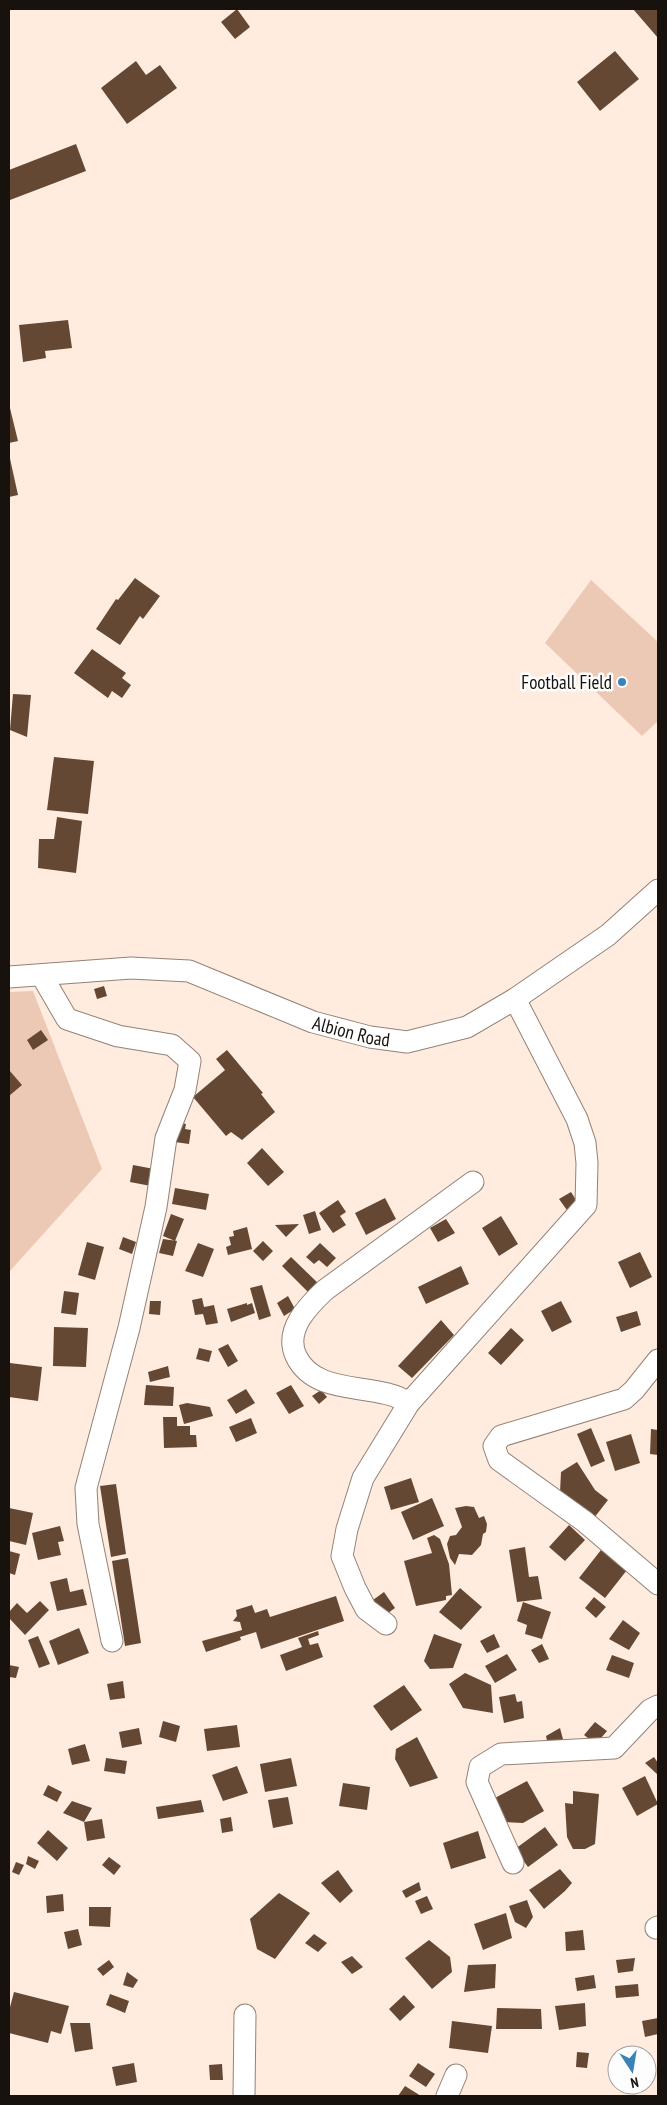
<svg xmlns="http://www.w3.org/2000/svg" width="667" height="2105" font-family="'PT Sans Narrow',sans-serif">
  <rect width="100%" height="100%" fill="#ffecdf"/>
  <!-- green -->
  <path fill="#ebc9b4" d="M591,580L658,642V721L642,736L545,643Z
    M33,991L102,1169L9,1272V992Z"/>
  <!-- building -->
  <path fill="#654834" d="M237,9L250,27L235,39L221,22Z
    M633,9H658V38Z
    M615,51L639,79L600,111L577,82Z
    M136,61L146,75L160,65L177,88L127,124L101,88Z
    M76,144L86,171L10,200L9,170Z
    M68,320L72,348L45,351L46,358L23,362L19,325Z
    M9,404L18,441L9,443Z
    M9,454L18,495L9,497Z
    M135,578L160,596L143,619L140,616L120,645L96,629L116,599L118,600Z
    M92,649L126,673L122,678L131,685L122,698L112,691L108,698L74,673Z
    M13,694L31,695L27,737L10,730Z
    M54,757L94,761L88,814L47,810Z
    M57,817L82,821L76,873L38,868L39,839H54Z
    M104,986L107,996L97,999L94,989Z
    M41,1030L48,1040L33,1050L27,1040Z
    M227,1050L263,1093L261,1094L275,1112L242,1140L231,1132L226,1136L193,1097L225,1070L216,1059Z
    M9,1070L22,1085L9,1096Z
    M178,1122L186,1124L185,1129L191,1130L189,1144L175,1142Z
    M262,1148L284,1172L268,1186L247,1163Z
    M133,1165L154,1169L151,1186L130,1182Z
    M175,1188L209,1194L206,1210L172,1204Z
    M571,1192L580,1206L569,1213L559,1199Z
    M385,1198L396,1219L366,1235L355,1213Z
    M338,1200L346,1212L340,1216L346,1225L333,1233L319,1213Z
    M315,1211L321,1230L309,1234L303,1215Z
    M171,1214L184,1219L175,1241L163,1236Z
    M501,1216L518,1244L499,1256L482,1228Z
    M446,1219L455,1233L438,1242L430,1228Z
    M299,1224L286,1237L275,1225Z
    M247,1227L252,1249L228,1255L226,1247L231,1245L229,1237L234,1236L233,1231Z
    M123,1237L136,1242L132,1254L119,1249Z
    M163,1239L177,1241L173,1256L159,1253Z
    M263,1241L273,1251L263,1261L253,1251Z
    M87,1242L104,1247L95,1280L78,1275Z
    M198,1243L214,1249L203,1277L185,1271Z
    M320,1243L336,1258L327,1267L319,1260L314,1264L306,1257Z
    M640,1252L652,1277L630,1288L618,1262Z
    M291,1257L321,1286L312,1296L282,1266Z
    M461,1266L469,1284L426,1304L418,1287Z
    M262,1285L271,1316L259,1320L250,1288Z
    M64,1291L79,1293L76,1315L61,1313Z
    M288,1296L295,1309L284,1316L277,1303Z
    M202,1298L204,1307L214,1305L218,1323L206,1325L203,1314L195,1315L192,1300Z
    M150,1301H161L160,1315L149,1314Z
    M561,1301L572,1322L552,1332L541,1311Z
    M247,1303V1305L252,1303L255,1313L231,1322L227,1309Z
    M637,1311L641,1325L621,1332L616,1317Z
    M441,1320L454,1335L412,1378L398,1366Z
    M54,1327L88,1328L86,1367L53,1366Z
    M511,1328L524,1340L501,1365L488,1353Z
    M228,1344L238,1361L228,1367L218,1349Z
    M199,1348L212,1351L209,1362L196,1359Z
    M10,1363L42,1367L38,1401L9,1397Z
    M168,1366L170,1377L150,1382L148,1372Z
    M146,1385L174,1387L173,1406L144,1405Z
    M291,1385L304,1406L289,1414L276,1393Z
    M246,1389L255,1403L236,1414L227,1400Z
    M321,1390L327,1397L319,1404L312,1396Z
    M187,1403L210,1407L213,1416L184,1424L179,1405Z
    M163,1417H177V1426H190V1435H196L197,1447L164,1448Z
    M251,1418L257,1433L236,1442L229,1427Z
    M591,1428L605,1461L591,1467L577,1434Z
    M651,1429L658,1430V1455L650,1454Z
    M631,1434L640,1463L615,1471L606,1442Z
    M577,1462L595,1490L608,1500L594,1518L560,1492L561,1472Z
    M411,1478L419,1502L391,1510L384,1487Z
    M116,1484L126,1554L111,1557L100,1486Z
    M432,1498L444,1526L413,1540L401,1512Z
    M466,1506L474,1507L479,1518L484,1516L487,1524L486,1532L483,1534L481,1545L472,1555L459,1554L455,1565L450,1558L447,1544L450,1536L456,1535L462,1527L455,1508Z
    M9,1508L33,1513L26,1545L9,1541Z
    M569,1525L585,1540L565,1561L549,1547Z
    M60,1526L64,1541L58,1542L61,1555L38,1560L32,1533Z
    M434,1535L440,1539L449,1564L452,1595L446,1596V1600L416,1606L404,1561L432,1553L427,1538Z
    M525,1547L529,1577L538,1576L542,1599L517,1602L509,1550Z
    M601,1550L627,1570L605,1598L579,1578Z
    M9,1551L20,1554L15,1575L9,1573Z
    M128,1558L141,1643L125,1646L112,1561Z
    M67,1578L70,1592L83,1589L87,1605L57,1611L50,1582Z
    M460,1588L482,1607L461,1630L439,1612Z
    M384,1592L395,1608L384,1616L373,1600Z
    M336,1596L344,1621L261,1649L256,1632L240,1637L241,1640L206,1652L202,1641L242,1630L240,1622L233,1621L237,1616L236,1610L252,1605L255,1613L267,1609L270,1617Z
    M594,1597L606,1607L596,1618L585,1608Z
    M40,1601L49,1610L25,1635L9,1618V1612L17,1603L27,1613Z
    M523,1602L551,1612L542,1639L525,1634L527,1625L517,1621Z
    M623,1620L640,1633L629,1650L609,1639Z
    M79,1628L89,1653L58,1665L49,1641Z
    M318,1631L319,1635L308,1639L310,1645L318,1643L323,1657L286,1671L280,1655L302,1647L298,1638Z
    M434,1634L462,1644L453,1668L430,1669L424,1661Z
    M494,1634L500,1647L487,1653L480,1641Z
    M38,1636L50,1664L39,1668L28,1640Z
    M542,1644L549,1659L539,1663L531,1650Z
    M507,1654L517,1670L495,1683L485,1666Z
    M612,1655L634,1663L629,1678L606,1670Z
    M9,1665L19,1667L16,1678L9,1677Z
    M465,1673L491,1685L493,1713L463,1708L449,1684Z
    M123,1681L125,1698L110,1700L107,1684Z
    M404,1685L422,1710L391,1731L373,1706Z
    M515,1694L517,1702L522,1701L524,1718L504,1723L499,1697Z
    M163,1721L180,1726L176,1742L159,1737Z
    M595,1722L607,1731L596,1744L584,1735Z
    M237,1725L240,1747L207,1751L204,1729Z
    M139,1728L142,1744L122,1748L119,1732Z
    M560,1728L564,1743L548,1745L546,1736Z
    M417,1737L438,1778L410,1787L395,1759L396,1749Z
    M85,1744L90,1761L72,1765L68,1749Z
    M654,1757L658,1763V1775L645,1763Z
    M106,1758L127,1761L125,1774L104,1771Z
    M291,1758L297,1786L265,1792L260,1764Z
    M237,1766L248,1793L223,1801L212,1775Z
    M645,1776L658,1804L637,1816L622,1788Z
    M527,1781L544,1811L523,1823L503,1822L491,1800Z
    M343,1783L370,1787L367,1810L339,1806Z
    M48,1785L62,1792L57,1802L43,1795Z
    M573,1791L599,1794L595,1844L585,1849H573L567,1837L565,1803L573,1804Z
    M288,1797L293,1824L273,1828L268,1800Z
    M201,1800L204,1812L158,1819L156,1807Z
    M72,1801L92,1808L84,1822L63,1813Z
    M231,1817L233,1831L222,1833L220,1819Z
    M102,1819L105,1838L87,1841L84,1822Z
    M545,1827L558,1845L528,1867L515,1849Z
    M48,1830L68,1848L57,1861L37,1843Z
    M478,1831L486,1858L451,1869L443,1843Z
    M28,1856L39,1861L35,1869L26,1864Z
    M109,1857L121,1866L114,1875L102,1865Z
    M16,1862L24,1865L19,1875L12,1872Z
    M560,1869L572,1883L565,1891L544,1909L529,1890Z
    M338,1870L353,1891L340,1903L321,1883Z
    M419,1882L421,1890L406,1898L402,1891Z
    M279,1893L310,1913L275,1959L257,1949L250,1919Z
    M63,1894L64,1911L47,1913L46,1896Z
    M427,1896L433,1909L421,1914L415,1901Z
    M527,1900L533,1917L526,1928L515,1922L509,1906Z
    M89,1907H111L110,1927L89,1926Z
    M506,1913L512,1938L483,1950L474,1924Z
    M78,1929L82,1945L68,1949L64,1932Z
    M583,1930L585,1950L566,1951L565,1932Z
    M314,1934L327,1943L318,1952L305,1943Z
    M429,1940L450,1957L452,1972L432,1989L405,1958Z
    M352,1956L363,1967L352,1974L341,1962Z
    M635,1958L633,1971L618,1973L616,1960Z
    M109,1960L114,1967L103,1976L97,1969Z
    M496,1964L495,1988L464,1992L468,1965Z
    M127,1972L138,1980L133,1988L123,1985Z
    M594,1975L596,1988L577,1991L575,1978Z
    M638,1984L639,1996L616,1998L615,1986Z
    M14,1992L69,2006L61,2034L51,2031L48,2043L9,2033V2011Z
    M110,1994L129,2001L125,2013L106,2005Z
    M404,1995L415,2007L400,2021L389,2009Z
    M585,2003L586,2026L559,2030L555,2006Z
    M497,2008L541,2009L542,2029H496Z
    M658,2018V2034L645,2037L642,2021Z
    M452,2021L492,2026L488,2053L449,2048Z
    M70,2023H90L93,2049L75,2052Z
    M577,2052L589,2053L587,2068L576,2067Z
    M134,2063L137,2082L116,2086L112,2067Z
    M418,2063L435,2074L426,2087L409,2076Z
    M222,2064L223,2080H210L209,2065Z
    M405,2086L421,2096H398Z"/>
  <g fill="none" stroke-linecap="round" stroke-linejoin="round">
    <!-- minor casing -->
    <g stroke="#938277" stroke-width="23">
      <g id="minor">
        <path d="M42,976L67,1019L118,1036L172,1045L190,1061L185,1090L166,1138L156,1207L129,1328L86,1488L88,1524L112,1641"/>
        <path id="s1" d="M9,977L131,968L189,971L313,1022L370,1037L407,1042L467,1027L515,999L608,935L658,890"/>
        <path d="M658,1360L634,1390L624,1399L501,1436L494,1446L499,1460L584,1521L658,1584"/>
        <path d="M409,1403C376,1381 316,1398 296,1356C284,1330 308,1306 325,1290L473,1182"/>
        <path d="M386,1624L366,1609L355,1588L342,1556L347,1529L363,1478L409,1403L586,1205L587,1163L585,1143L577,1119L515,999"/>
        <path d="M513,1863L477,1782L480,1767L501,1754L614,1748L650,1710L658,1706"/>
        <path d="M656,1928L658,1927"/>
        <path d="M244,2096L245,2015"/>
        <path d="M447,2096L456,2075"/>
      </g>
    </g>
    <!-- minor -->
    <use href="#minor" stroke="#fff" stroke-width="21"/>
  </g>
  <!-- markers -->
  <circle fill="#3983b7" stroke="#fdfdfd" stroke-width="2" cx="622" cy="682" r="5"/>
  <g text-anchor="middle" stroke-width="5" stroke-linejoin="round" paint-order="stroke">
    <!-- poi labels -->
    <g font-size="19" fill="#18120e" stroke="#fdfdfd" text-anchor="end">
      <text x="612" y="689">Football Field</text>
    </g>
    <!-- street labels -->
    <g font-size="19" fill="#18120e" stroke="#fdfdfd">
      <text dy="7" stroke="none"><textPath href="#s1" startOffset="354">Albion Road</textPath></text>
    </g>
  </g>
  <!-- border -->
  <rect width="667" height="2105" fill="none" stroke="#18120e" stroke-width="20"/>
  <!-- north arrow -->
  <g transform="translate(632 2070) rotate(168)"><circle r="24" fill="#fdfdfd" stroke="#a19f9d"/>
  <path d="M0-4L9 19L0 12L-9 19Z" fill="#3983b7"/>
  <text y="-8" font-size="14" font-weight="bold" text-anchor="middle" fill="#18120e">N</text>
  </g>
</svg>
